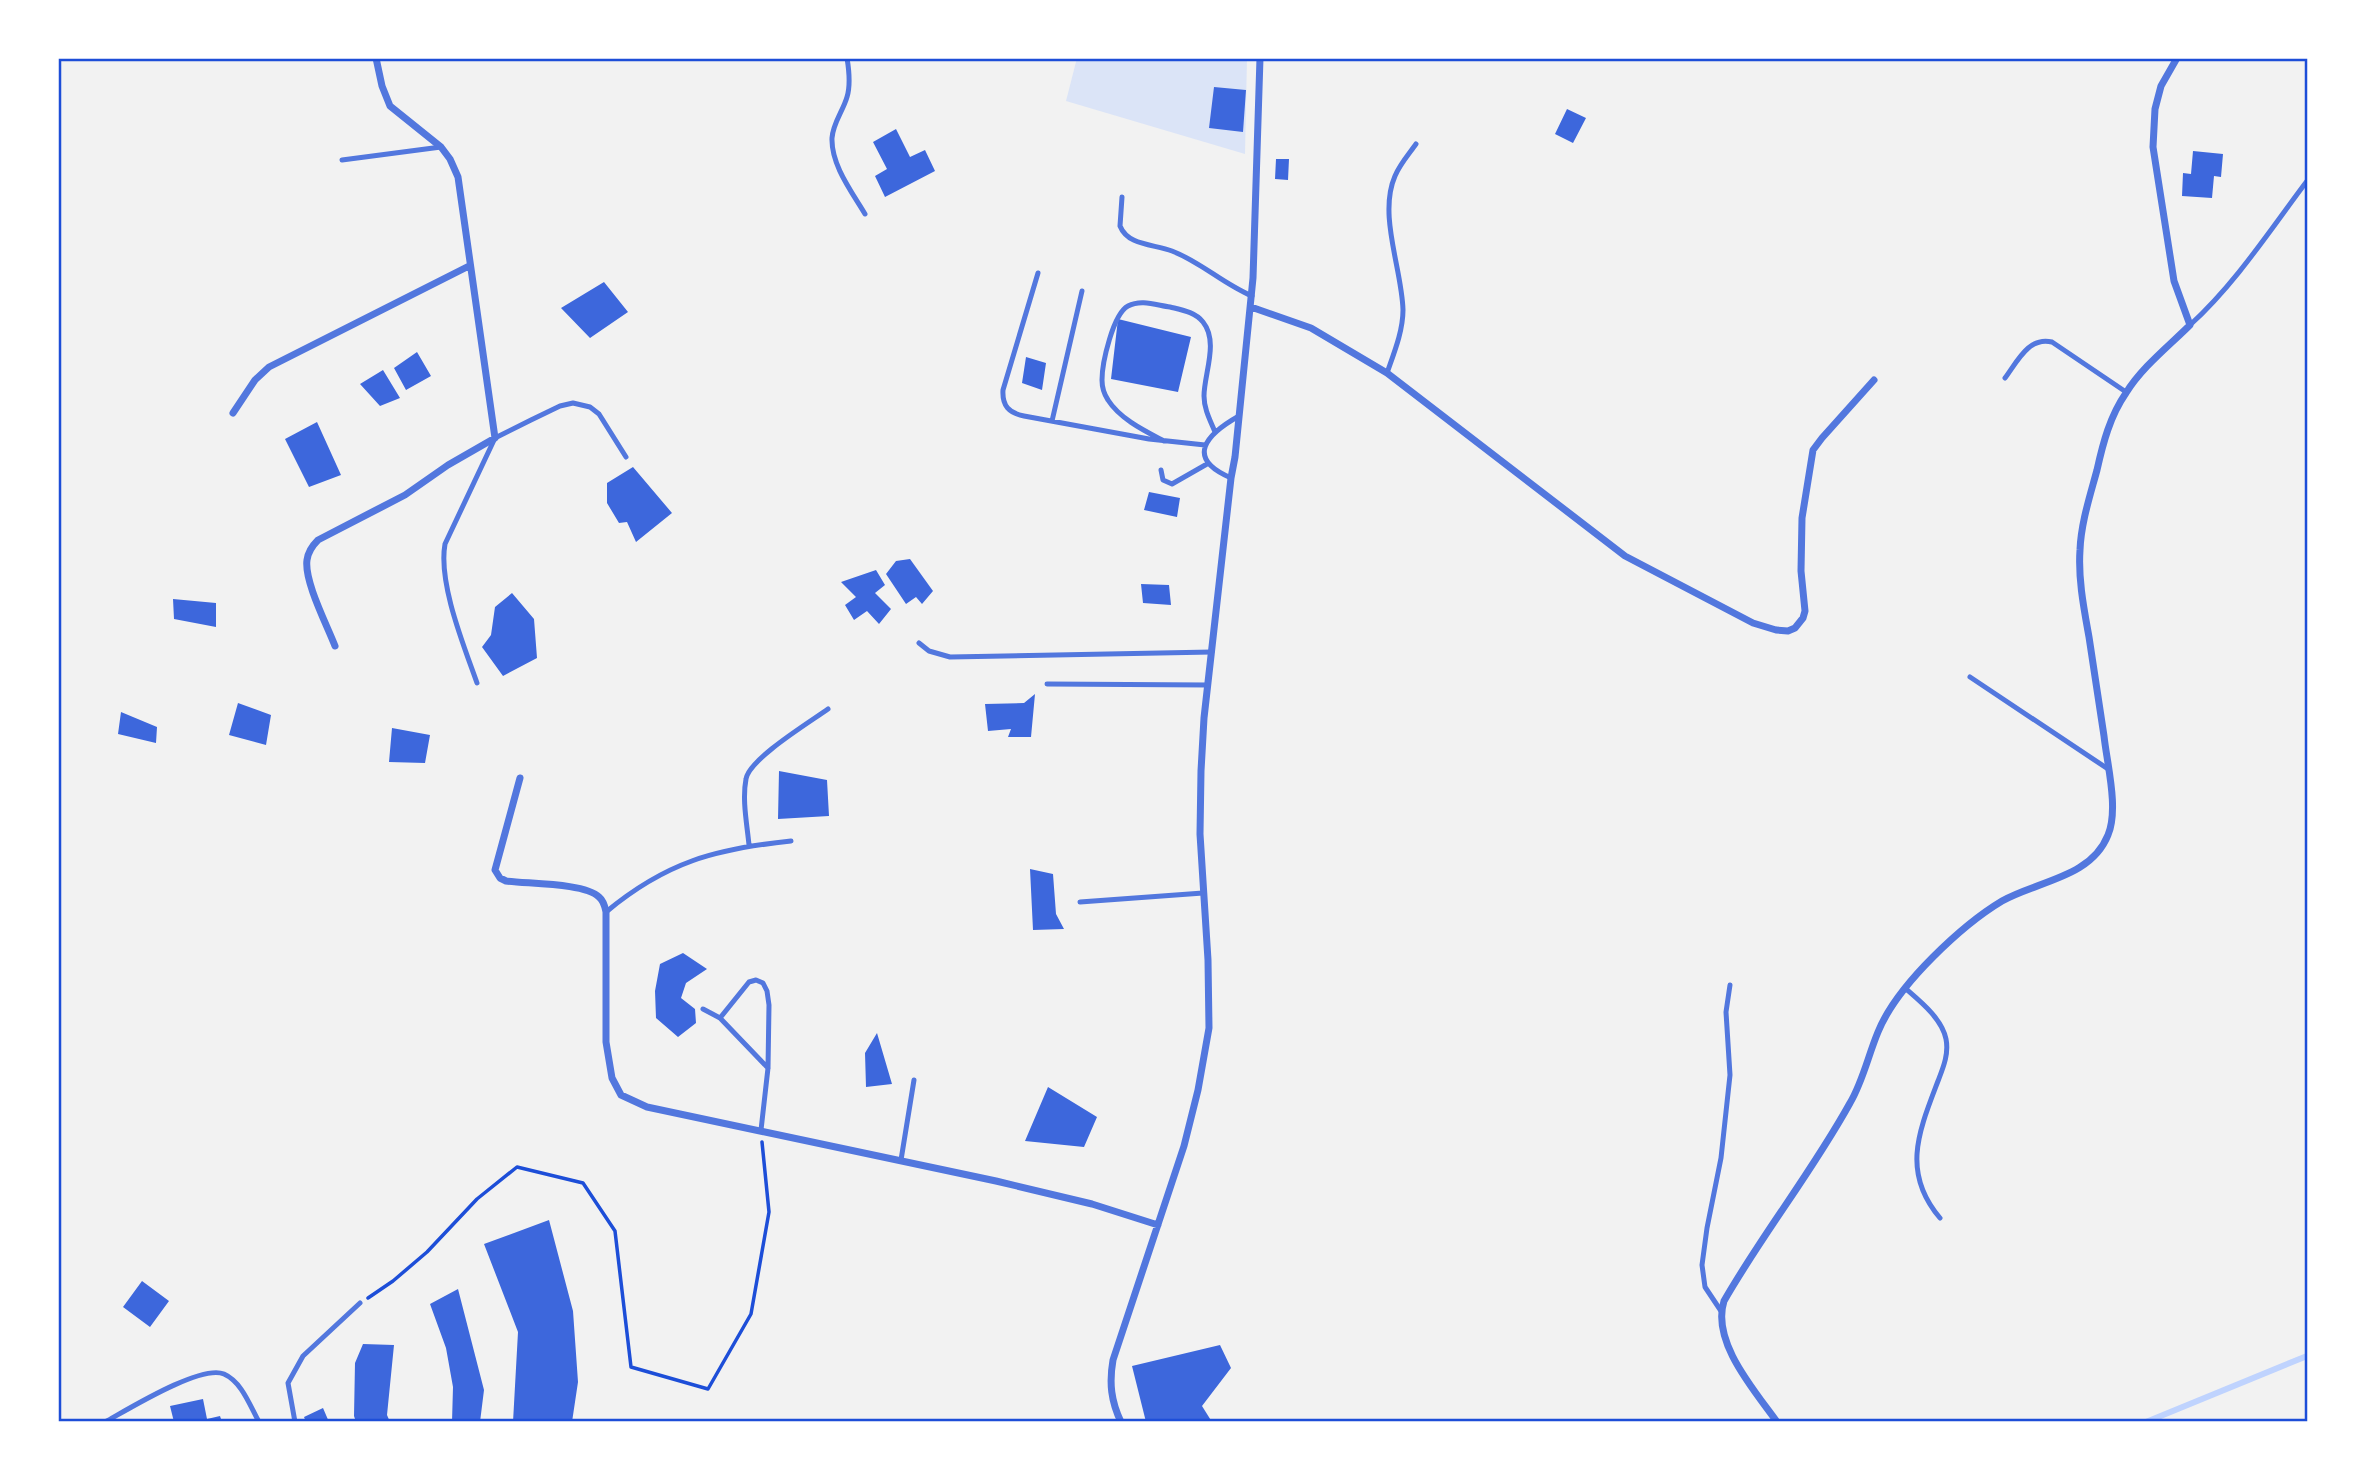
<svg xmlns="http://www.w3.org/2000/svg" width="2365" height="1480" font-family="Arial,sans-serif">
  <rect width="100%" height="100%" fill="#f2f2f2"/>
  <!-- green -->
  <path fill="#dbe4f7" d="M1077,58H1247L1245,154L1066,101Z"/>
  <g fill="none" stroke-linecap="round" stroke-linejoin="round">
    <!-- stream -->
    <path stroke="#bfd3fe" stroke-width="6" d="M2146,1422L2307,1356"/>
  </g>
  <!-- building -->
  <path fill="#3d67dc" d="M1214,87L1246,90L1243,132L1209,128Z
    M1567,109L1586,118L1573,143L1555,134Z
    M896,129L910,157L925,150L935,171L885,197L875,176L887,169L873,142Z
    M2193,151L2223,154L2221,177L2214,176L2212,198L2182,196L2183,173L2191,174Z
    M1276,159H1289L1288,180L1275,179Z
    M604,282L628,312L590,338L561,308Z
    M1118,319L1191,337L1178,392L1111,379Z
    M417,352L431,376L406,390L394,368Z
    M1026,357L1046,363L1042,390L1022,383Z
    M383,370L400,398L380,406L360,384Z
    M317,422L341,475L309,487L285,439Z
    M633,467L672,513L636,542L627,522L619,523L607,503V483Z
    M1149,492L1180,498L1177,517L1144,510Z
    M910,559L933,591L922,604L916,597L906,604L886,574L896,561Z
    M876,570L885,585L875,593L891,609L879,624L867,611L854,620L845,605L856,597L841,582Z
    M1141,584L1169,585L1171,605L1143,603Z
    M512,593L534,619L537,658L503,676L482,647L491,635L495,607Z
    M173,599L216,603V627L174,619Z
    M1035,694L1031,737H1008L1011,729L988,731L985,704L1024,703Z
    M238,703L271,715L266,745L229,735Z
    M121,712L157,727L156,743L118,734Z
    M392,728L430,735L425,763L389,762Z
    M779,771L827,780L829,816L778,819Z
    M1030,869L1053,874L1056,914L1064,929L1033,930Z
    M683,953L707,969L686,983L681,998L695,1009L696,1023L678,1037L656,1018L655,991L660,964Z
    M877,1033L892,1084L866,1087L865,1053Z
    M1048,1087L1097,1117L1084,1147L1025,1141Z
    M549,1220L573,1311L578,1382L572,1422H513L518,1332L484,1244Z
    M142,1281L169,1301L150,1327L123,1307Z
    M458,1289L484,1390L480,1422H452L453,1387L446,1348L430,1304Z
    M363,1344L394,1345L387,1415L390,1422H356L354,1416L355,1363Z
    M1220,1345L1231,1368L1202,1406L1212,1422H1146L1132,1366Z
    M203,1399L207,1419L220,1416L222,1422H174L170,1406Z
    M323,1408L329,1422H306L304,1417Z"/>
  <g fill="none" stroke-linecap="round" stroke-linejoin="round">
    <!-- path -->
    <path stroke="#1d4ed8" stroke-width="3.5" d="M368,1298L393,1281L427,1252L477,1199L517,1167L583,1183L615,1231L631,1367L708,1389L751,1314L769,1212L762,1142"/>
    <!-- service -->
    <path stroke="#5277de" stroke-width="5" d="M847,58C849,70 851,84 847,97C843,111 833,123 832,138C831,165 852,192 865,214
      M342,160L441,147
      M1122,197L1120,226C1128,246 1154,244 1172,251C1201,262 1223,284 1252,296
      M1038,273L1003,390C1002,406 1009,413 1024,416L1149,439L1205,445
      M2190,325C2236,283 2270,230 2307,181
      M1387,373C1394,353 1403,331 1403,310C1402,269 1378,215 1395,176C1400,164 1409,154 1416,144
      M2005,378C2017,362 2029,336 2052,342L2126,392
      M1052,421L1082,291
      M1164,441C1145,431 1120,419 1108,400C1104,394 1102,387 1102,380C1102,363 1113,314 1128,306C1141,299 1156,305 1170,307C1182,310 1195,312 1203,322C1219,342 1204,374 1204,396C1204,409 1210,420 1215,432
      M1161,470L1163,480L1172,484L1207,464
      M1231,478C1184,458 1207,434 1239,416
      M919,643L929,651L950,657L1212,652
      M1970,677L2108,769
      M477,683C464,646 438,583 445,544L495,438L531,420L560,406L573,403L590,407L599,414L626,457
      M1047,684L1208,685
      M749,845C747,824 742,800 746,779C749,759 810,722 828,709
      M1080,902L1203,893
      M606,912C666,862 715,849 791,841
      M1906,989C1921,1002 1942,1019 1946,1039C1949,1054 1943,1068 1938,1081C1919,1131 1901,1172 1940,1218
      M703,1009L720,1018L749,982L756,980L763,983L767,991L769,1005L768,1068L761,1130
      M720,1018L768,1068
      M901,1160L914,1080
      M1721,1311L1705,1287L1702,1265L1707,1228L1721,1158L1730,1075L1726,1012L1730,985
      M105,1422C127,1410 201,1364 224,1374C242,1382 250,1406 259,1422
      M295,1422L288,1383L303,1356L360,1303"/>
    <!-- minor -->
    <path stroke="#5277de" stroke-width="7" d="M1251,307L1311,328L1387,373L1625,556L1753,623L1776,630L1788,631L1795,628L1803,618L1805,611L1801,571L1802,518L1813,450L1822,438L1874,380
      M233,413L255,380L269,367L469,266
      M335,646C327,625 304,581 307,560C308,552 312,546 318,540L405,495L448,465L495,438L458,177L450,159L441,147L390,106L382,86L376,58
      M520,778L495,870L500,878L506,881C528,884 585,883 599,897C604,901 605,907 606,912V1042L612,1078L621,1095L647,1107L996,1181L1092,1204L1158,1225
      M1121,1422C1111,1401 1109,1383 1113,1360L1184,1146L1198,1090L1209,1028L1208,960L1200,834L1201,771L1204,718L1231,478L1235,457L1253,278L1260,58
      M1777,1422C1755,1391 1711,1342 1724,1301C1763,1233 1812,1172 1850,1103C1863,1081 1868,1056 1878,1032C1889,1005 1913,977 1933,957C1954,936 1977,916 2002,901C2037,881 2091,878 2108,835C2119,809 2107,764 2104,736C2099,703 2094,670 2089,637C2084,609 2078,579 2080,550C2081,523 2090,496 2097,470C2103,443 2110,416 2126,393C2142,367 2169,346 2190,325L2174,281L2153,147L2155,109L2161,86L2177,58"/>
  </g>
  <!-- border -->
  <rect width="2365" height="1480" fill="none" stroke="#ffffff" stroke-width="119"/>
  <rect x="60" y="60" width="2246" height="1360" fill="none" stroke="#1d4ed8" stroke-width="2.5"/>
</svg>
